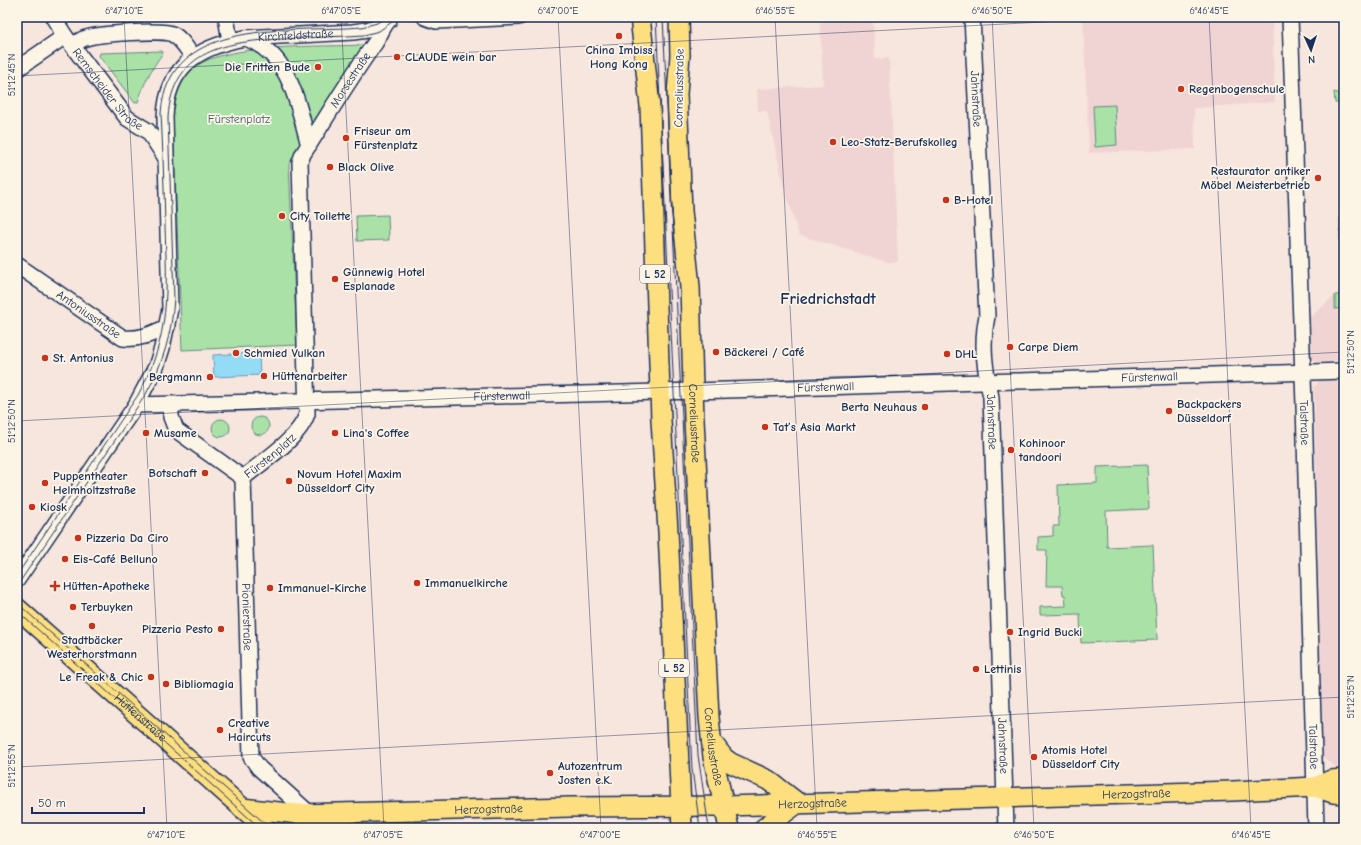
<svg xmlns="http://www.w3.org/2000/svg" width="1361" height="845" font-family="'Comic Neue',sans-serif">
  <rect width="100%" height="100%" fill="#f7e6dd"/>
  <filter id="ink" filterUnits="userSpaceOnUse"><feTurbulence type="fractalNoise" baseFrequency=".025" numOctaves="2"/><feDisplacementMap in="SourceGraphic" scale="8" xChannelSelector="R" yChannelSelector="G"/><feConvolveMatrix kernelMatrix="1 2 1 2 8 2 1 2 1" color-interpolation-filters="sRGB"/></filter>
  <g filter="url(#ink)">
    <!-- built -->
    <path fill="#f0d4d3" d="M1083,17H1272L1275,102L1194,108L1195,149L1089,153Z
      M873,20L875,59L889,58L898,262H887L799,235L783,184L767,111H758L757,89L823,85L820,22Z
      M1344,287V361L1316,362L1308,355L1306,321Z
      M1344,379V769L1339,770L1322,756L1314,387L1320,380Z"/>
    <!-- green -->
    <path fill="#a9e1a6" stroke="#628882" d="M365,45L289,164L297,345L182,350L173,122C174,102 178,81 195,67C226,43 324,47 365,45Z
      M162,51L163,53C151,69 144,83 138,102L135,103L99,56L100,53Z
      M1334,92L1344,95V103H1335Z
      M1115,105L1117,145L1095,147L1093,106Z
      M388,215L389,240L357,241L356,216Z
      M1340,216H1344V243H1340Z
      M1335,295H1344V308L1335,309Z
      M251 426a9 9 0 1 1 18 0a9 9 0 1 1-18 0Z
      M212 428a9 9 0 1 1 18 0a9 9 0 1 1-18 0Z
      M1147,465L1149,509L1106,511L1107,547L1153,545L1157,640L1081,643L1080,614L1040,615V607L1066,606L1065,595H1063L1062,586H1046L1047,550H1038V537L1053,536V526H1059L1058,485L1097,483V467Z"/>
    <!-- water -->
    <path fill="#94dcf6" stroke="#6497b9" d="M259,353L260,375L214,377L213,355L233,354L236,357L239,354Z"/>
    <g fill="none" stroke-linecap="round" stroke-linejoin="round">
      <!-- minor casing -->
      <g stroke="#1b2f5e" stroke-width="18">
        <g id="minor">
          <path id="s1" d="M53,17L65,36L127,118L148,131L166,158"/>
          <path d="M226,17L230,41"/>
          <path d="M425,17L436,21L519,17"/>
          <path id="s2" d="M972,17L987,316C981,344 985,370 991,397L1006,828"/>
          <path id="s3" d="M1290,17L1304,405L1316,828"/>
          <path d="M246,38C292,56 297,104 309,145"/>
          <path d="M73,45C77,43 81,39 86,38C98,34 163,29 172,34C181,38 187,49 193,57"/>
          <path d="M17,69L65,36"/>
          <path id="s4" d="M17,265L123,338C139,340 152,334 167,327"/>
          <path d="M171,404V417L176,430L243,478"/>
          <path id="s5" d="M136,405L660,392L1344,371"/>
          <path id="s6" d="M243,478C263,461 299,439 307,414L300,162L303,154C327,117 349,79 375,43C380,36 383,25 389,20"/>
          <path id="s7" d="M243,478L251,757L259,768L310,814"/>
          <path id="s8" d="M17,580L136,405L156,367L162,348L170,309L165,117C167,66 198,47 245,38L353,32L367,30L386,23"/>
        </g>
      </g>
      <!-- major casing -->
      <g stroke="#1b2f5e" stroke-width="22">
        <g id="major">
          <path d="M640,17L650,106L661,420L668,531L682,828"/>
          <path id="s9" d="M679,17L680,55L677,94L682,211L690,287L694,419L709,717L713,757L729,828"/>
          <path id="s10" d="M17,608L265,828"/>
          <path d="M712,742L724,758L731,763L768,780L798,803"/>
          <path d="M1315,787L1333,793L1344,794"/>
          <path id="s11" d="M242,808L298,814L570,807L724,806L1233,791L1315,787L1331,780L1344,779"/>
          <path d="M764,828L798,803"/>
        </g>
      </g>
      <!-- minor -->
      <use href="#minor" stroke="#fcf5e5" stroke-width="15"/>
      <!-- major -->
      <use href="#major" stroke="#fddf80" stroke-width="19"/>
      <!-- tram -->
      <path stroke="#1b2f5e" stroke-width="1" d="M656,17L692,769L700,828
        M663,17L698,755L709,828
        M17,575L138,395C171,336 167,290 165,226C164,188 163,150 161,113C168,15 294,33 362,27L377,23L387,17
        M17,586L146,394C163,364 172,333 174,298L168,118C172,49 228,41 284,39C311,37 337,37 364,35L379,31L399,17
        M17,603L270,828
        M17,611L260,828"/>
    </g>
  </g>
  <!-- ticks -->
  <path fill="none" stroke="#1b2f5e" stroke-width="1" stroke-opacity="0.45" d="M124,17L167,828M341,17L384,828M558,17L601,828M775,17L817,828M992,17L1034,828M1209,17L1251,828M17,76L1138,17M17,421L1344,352M17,767L1344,697"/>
  <!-- markers -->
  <g fill="#c8321e" stroke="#fcf5e5" stroke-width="1.5">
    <circle cx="619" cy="36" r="4"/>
    <circle cx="397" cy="57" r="4"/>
    <circle cx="318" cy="67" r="4"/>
    <circle cx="1181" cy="89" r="4"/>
    <circle cx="346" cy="138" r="4"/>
    <circle cx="833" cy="142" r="4"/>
    <circle cx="330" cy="167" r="4"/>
    <circle cx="1318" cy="178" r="4"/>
    <circle cx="946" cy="200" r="4"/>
    <circle cx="282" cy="216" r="4"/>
    <circle cx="335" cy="279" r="4"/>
    <circle cx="1010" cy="347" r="4"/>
    <circle cx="716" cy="352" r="4"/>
    <circle cx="236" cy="353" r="4"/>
    <circle cx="947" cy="354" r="4"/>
    <circle cx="45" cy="358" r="4"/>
    <circle cx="264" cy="376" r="4"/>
    <circle cx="210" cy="377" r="4"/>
    <circle cx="925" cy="407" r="4"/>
    <circle cx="1169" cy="411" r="4"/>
    <circle cx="765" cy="427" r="4"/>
    <circle cx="146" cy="433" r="4"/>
    <circle cx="335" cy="433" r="4"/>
    <circle cx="1011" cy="450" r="4"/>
    <circle cx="205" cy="473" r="4"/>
    <circle cx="289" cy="481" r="4"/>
    <circle cx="45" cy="483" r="4"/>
    <circle cx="32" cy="507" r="4"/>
    <circle cx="78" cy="538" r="4"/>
    <circle cx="65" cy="559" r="4"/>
    <circle cx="417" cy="583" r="4"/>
    <path d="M53 580h4v4h4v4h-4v4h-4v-4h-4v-4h4z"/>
    <circle cx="270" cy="588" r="4"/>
    <circle cx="73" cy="607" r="4"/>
    <circle cx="92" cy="626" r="4"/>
    <circle cx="221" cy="629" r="4"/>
    <circle cx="1010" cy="632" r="4"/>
    <circle cx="976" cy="669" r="4"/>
    <circle cx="151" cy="677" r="4"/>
    <circle cx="166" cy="684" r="4"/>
    <circle cx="220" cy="730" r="4"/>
    <circle cx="1034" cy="757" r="4"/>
    <circle cx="550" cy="773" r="4"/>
  </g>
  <g text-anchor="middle" stroke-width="3.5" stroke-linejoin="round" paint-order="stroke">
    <!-- shield labels -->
    <g fill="#fcf5e5" stroke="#5e6a86" stroke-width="1">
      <rect x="640" y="265" width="30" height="18" rx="3"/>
      <rect x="659" y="659" width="30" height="18" rx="3"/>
    </g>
    <g font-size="11" font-weight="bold" fill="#1b2f5e">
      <text x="655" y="278">L 52</text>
      <text x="674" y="672">L 52</text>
    </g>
    <!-- street labels -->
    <g font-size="12" fill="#1b2f5e" stroke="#fcf5e5">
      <text dy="4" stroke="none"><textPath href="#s8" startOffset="681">Kirchfeldstraße</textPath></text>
      <text dy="4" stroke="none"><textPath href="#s6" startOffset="440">Morsestraße</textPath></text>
      <text dy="4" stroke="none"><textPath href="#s1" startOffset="91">Remscheider Straße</textPath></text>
      <text transform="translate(679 88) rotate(-89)" y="4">Corneliusstraße</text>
      <text dy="4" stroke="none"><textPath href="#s2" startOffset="82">Jahnstraße</textPath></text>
      <text dy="4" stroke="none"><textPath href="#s4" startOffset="87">Antoniusstraße</textPath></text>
      <text dy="4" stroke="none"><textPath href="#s5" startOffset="1014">Fürstenwall</textPath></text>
      <text dy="4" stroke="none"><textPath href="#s5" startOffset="690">Fürstenwall</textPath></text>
      <text dy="4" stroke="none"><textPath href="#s5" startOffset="366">Fürstenwall</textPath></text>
      <text dy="4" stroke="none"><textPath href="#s2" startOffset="406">Jahnstraße</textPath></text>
      <text dy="4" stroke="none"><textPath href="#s3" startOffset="406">Talstraße</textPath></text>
      <text dy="4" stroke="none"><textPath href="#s9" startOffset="407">Corneliusstraße</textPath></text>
      <text dy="4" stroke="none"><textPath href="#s6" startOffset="35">Fürstenplatz</textPath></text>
      <text dy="4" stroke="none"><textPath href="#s7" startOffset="139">Pionierstraße</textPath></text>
      <text dy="4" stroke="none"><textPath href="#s10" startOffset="165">Hüttenstraße</textPath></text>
      <text dy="4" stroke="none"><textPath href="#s9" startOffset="731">Corneliusstraße</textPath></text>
      <text dy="4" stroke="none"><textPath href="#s2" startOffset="730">Jahnstraße</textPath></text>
      <text dy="4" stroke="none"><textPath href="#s3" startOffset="730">Talstraße</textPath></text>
      <text dy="4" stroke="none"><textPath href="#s11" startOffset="895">Herzogstraße</textPath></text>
      <text dy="4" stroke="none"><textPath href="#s11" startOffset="571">Herzogstraße</textPath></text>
      <text dy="4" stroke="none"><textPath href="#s11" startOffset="247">Herzogstraße</textPath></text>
    </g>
    <!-- poi labels -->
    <g font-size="12" font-weight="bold" fill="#1b2f5e" stroke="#fcf5e5" text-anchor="start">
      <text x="619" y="54" text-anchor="middle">China Imbiss<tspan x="619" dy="14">Hong Kong</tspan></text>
      <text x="405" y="61">CLAUDE wein bar</text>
      <text x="310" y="71" text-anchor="end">Die Fritten Bude</text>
      <text x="1189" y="93">Regenbogenschule</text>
      <text x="354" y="135">Friseur am<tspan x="354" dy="14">Fürstenplatz</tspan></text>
      <text x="841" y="146">Leo-Statz-Berufskolleg</text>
      <text x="338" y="171">Black Olive</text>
      <text x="1310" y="175" text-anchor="end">Restaurator antiker<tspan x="1310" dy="14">Möbel Meisterbetrieb</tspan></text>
      <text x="954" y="204">B-Hotel</text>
      <text x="290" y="220">City Toilette</text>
      <text x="343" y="276">Günnewig Hotel<tspan x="343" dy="14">Esplanade</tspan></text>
      <text x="1018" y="351">Carpe Diem</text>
      <text x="724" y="356">Bäckerei / Café</text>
      <text x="244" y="357">Schmied Vulkan</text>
      <text x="955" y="358">DHL</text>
      <text x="53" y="362">St. Antonius</text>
      <text x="272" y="380">Hüttenarbeiter</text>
      <text x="202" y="381" text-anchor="end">Bergmann</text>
      <text x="1177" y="408">Backpackers<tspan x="1177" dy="14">Düsseldorf</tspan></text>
      <text x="917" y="411" text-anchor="end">Berta Neuhaus</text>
      <text x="773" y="431">Tat’s Asia Markt</text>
      <text x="154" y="437">Musame</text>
      <text x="343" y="437">Lina's Coffee</text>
      <text x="1019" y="447">Kohinoor<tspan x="1019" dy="14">tandoori</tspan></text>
      <text x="197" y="477" text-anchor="end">Botschaft</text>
      <text x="297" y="478">Novum Hotel Maxim<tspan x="297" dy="14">Düsseldorf City</tspan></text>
      <text x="53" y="480">Puppentheater<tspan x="53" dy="14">Helmholtzstraße</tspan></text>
      <text x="40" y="511">Kiosk</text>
      <text x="86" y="542">Pizzeria Da Ciro</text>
      <text x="73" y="563">Eis-Café Belluno</text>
      <text x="425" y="587">Immanuelkirche</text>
      <text x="63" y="590">Hütten-Apotheke</text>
      <text x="278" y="592">Immanuel-Kirche</text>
      <text x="81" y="611">Terbuyken</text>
      <text x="213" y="633" text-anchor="end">Pizzeria Pesto</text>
      <text x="1018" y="636">Ingrid Bucki</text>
      <text x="92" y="644" text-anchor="middle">Stadtbäcker<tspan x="92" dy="14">Westerhorstmann</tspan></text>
      <text x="984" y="673">Lettinis</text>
      <text x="143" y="681" text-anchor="end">Le Freak &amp; Chic</text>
      <text x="174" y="688">Bibliomagia</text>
      <text x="228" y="727">Creative<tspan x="228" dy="14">Haircuts</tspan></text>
      <text x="1042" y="754">Atomis Hotel<tspan x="1042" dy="14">Düsseldorf City</tspan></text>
      <text x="558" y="770">Autozentrum<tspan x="558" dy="14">Josten e.K.</tspan></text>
    </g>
    <!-- park labels -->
    <g font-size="12" fill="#3e5c70" stroke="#fcf5e5">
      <text x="239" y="123">Fürstenplatz</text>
    </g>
    <!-- district labels -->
    <g font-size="16" font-weight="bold" fill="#1b2f5e" stroke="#fcf5e5">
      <text x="828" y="304">Friedrichstadt</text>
    </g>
  </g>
  <!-- margin -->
  <rect width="1361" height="845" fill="none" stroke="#fcf5e5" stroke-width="44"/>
  <!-- north arrow -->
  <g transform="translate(1311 50) rotate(177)" stroke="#fcf5e5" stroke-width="3" paint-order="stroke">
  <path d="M0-3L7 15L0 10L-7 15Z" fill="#1b2f5e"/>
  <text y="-6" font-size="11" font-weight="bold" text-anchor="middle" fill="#1b2f5e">N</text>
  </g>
  <!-- scale -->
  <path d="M32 807v6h112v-6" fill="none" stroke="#1b2f5e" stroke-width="2"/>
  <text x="38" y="807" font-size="12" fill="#1b2f5e" stroke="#fcf5e5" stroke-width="3" paint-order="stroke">50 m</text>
  <rect x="22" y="22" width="1317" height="801" fill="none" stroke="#1b2f5e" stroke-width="1.5"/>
  <g font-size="10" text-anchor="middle" fill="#1b2f5e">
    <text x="124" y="14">6°47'10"E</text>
    <text x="341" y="14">6°47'05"E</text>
    <text x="558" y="14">6°47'00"E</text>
    <text x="775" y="14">6°46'55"E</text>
    <text x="992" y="14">6°46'50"E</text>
    <text x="1209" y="14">6°46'45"E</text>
    <text transform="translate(11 75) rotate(-90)" y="4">51°12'45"N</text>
    <text transform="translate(1350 352) rotate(-90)" y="4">51°12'50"N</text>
    <text transform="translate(11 421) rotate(-90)" y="4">51°12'50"N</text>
    <text transform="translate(1350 697) rotate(-90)" y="4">51°12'55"N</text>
    <text transform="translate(11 766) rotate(-90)" y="4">51°12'55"N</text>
    <text x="166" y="838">6°47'10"E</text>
    <text x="383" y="838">6°47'05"E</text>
    <text x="600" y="838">6°47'00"E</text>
    <text x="817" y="838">6°46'55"E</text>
    <text x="1034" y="838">6°46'50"E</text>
    <text x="1251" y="838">6°46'45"E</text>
  </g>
</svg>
